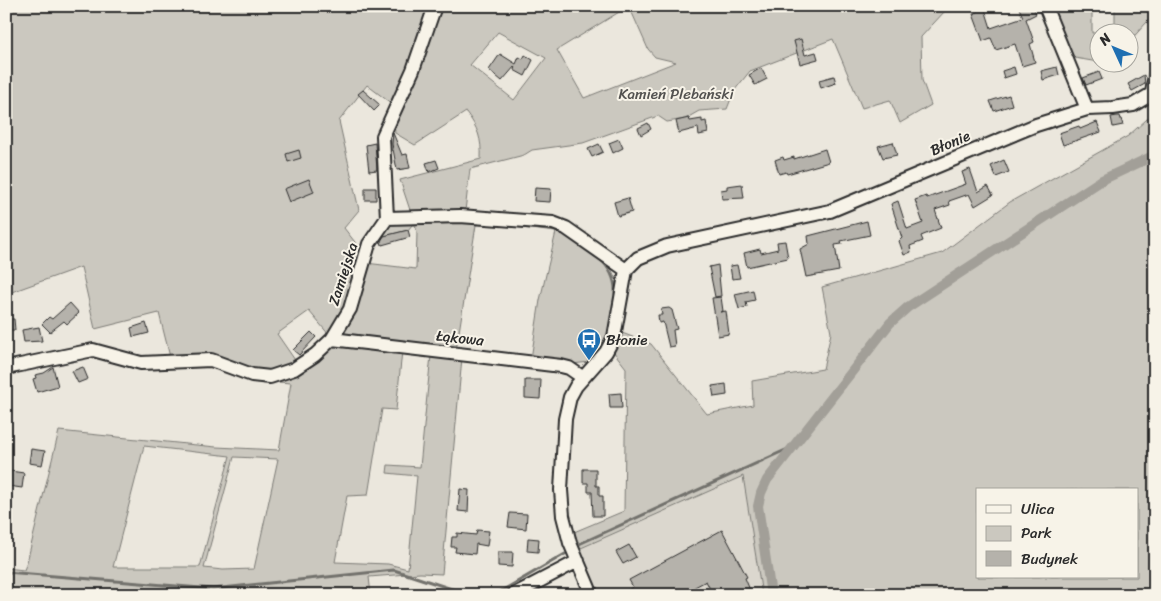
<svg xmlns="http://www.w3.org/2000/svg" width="1161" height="601" font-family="Sriracha,sans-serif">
  <rect width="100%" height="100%" fill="#ebe7dd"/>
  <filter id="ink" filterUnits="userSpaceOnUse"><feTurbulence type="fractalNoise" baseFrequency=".02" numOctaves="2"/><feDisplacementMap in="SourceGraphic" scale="10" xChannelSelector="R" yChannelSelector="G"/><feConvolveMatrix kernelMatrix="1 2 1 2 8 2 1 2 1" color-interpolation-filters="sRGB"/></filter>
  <g filter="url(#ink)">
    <!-- built -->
    <path fill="#dbd7ce" d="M743,476L762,595H599L581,548Z"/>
    <!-- green -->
    <path fill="#cbc8bf" stroke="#7b7a75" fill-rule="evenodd" d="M6,6H945V11L921,37L922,80L931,105L900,123L890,100L862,108L833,39L750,71L734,91L727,109L699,111L685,119L667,122L658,116L583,143L532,150L524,155L470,169L465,211L411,213L400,180L481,159C482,139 478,128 466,112L415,145L395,133L392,104L367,85L339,121L359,210L344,228L358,246V262L352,300L330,336L309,311L277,334L297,363L333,343L402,351L396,410L382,409L368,495L347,496L335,562L388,564L408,569L417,476L387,473L388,465L420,467L431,355L462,358L442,574L420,573L369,577L371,595H6V568L24,570L27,562L59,431L216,447L279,450L291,383L266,381L221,366L172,365L159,313L95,329L81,267L6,294ZM629,6L648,49L655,57L676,62L584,98L557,50ZM498,32L546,58L514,100L470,65ZM144,446L230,456L200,567H113ZM234,457L278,459L254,569L223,570L204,568Z
      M1049,6H1092V33H1098V62L1069,57Z
      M1115,6H1155V13L1129,42L1128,32H1115Z
      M1155,112V595H762L743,476L581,548L574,532L624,511L626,368L613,351L622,333L651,344L707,414L753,405L752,381L823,369L831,333L822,287L942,253L1010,202L1128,136ZM977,490H1137V577H977Z
      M450,218L554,227L610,266L618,284L609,340L590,362L572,364L531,359L540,300L556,232L496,225H476L456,351L337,337L366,263L416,269L417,232L415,225H412L408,230L380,237L386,226L395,222Z"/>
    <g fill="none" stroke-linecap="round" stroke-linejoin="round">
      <!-- stream -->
      <path stroke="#72716c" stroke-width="3" d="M599,258C610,268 616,279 615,294
        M577,545L792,447
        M6,572L213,589L394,570L470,595
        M489,595L498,593L565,554"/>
      <!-- canal -->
      <path stroke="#a29f98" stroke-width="10" d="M771,595L758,506L761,493L767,480L890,323L908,307L1102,180L1155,155"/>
    </g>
    <!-- building -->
    <path fill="#b5b2ab" stroke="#2b2b2b" d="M975,6H984L991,28L1023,17L1018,6H1033L1036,14L1026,19L1034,42L1030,44L1035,62L1022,66L1015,44L996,50L991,38L983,41L973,14L978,12Z
      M801,39L805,55L816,52L818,59L800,64L794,41Z
      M500,54L516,64L519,57L523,59L525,55L533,60L525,76L514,70L515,66L502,81L489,70Z
      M1014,67L1016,74L1004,78L1002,71Z
      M1057,67L1059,75L1043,80L1041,71Z
      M761,68L767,79L755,85L749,75Z
      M1099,72L1102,79L1086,85L1083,78Z
      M1144,75L1145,84L1132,91L1128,84Z
      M834,76L836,83L821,88L819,80Z
      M363,90L380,105L374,111L358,94Z
      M1009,95L1012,105L994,111L990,101Z
      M1117,116H1120L1123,125L1113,127L1111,117Z
      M689,118L690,121L702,119V122L706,121L708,133L699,135L698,128L679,133L676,121Z
      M1097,122L1101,132L1063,145L1059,133L1079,126L1080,129Z
      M648,123L651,129L641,135L638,128Z
      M393,133L402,155L407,154L410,168L397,170L392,144Z
      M619,139L623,148L613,153L609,143Z
      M893,142L897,155L883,158L878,146Z
      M375,143L377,170L369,171L366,145Z
      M599,144L603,152L592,157L588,149Z
      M825,149L829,162L787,174L786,172L779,174L775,160L783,157L784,160L794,157V159Z
      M299,150L301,158L288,162L286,154Z
      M436,160L439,168L429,172L426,163Z
      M1004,160L1009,172L996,177L991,166Z
      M970,169L978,192L988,186L993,195L975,206L969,194L949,201L950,205L935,210L941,228L921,236L923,241L910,246L911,252L904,255L899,241L902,238L891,204L898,201L907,229L923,223L915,200L926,196L927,198L966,184L962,172Z
      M309,179L314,192L289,202L284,189Z
      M742,184L744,198L722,199L721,190L727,189V186Z
      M365,188H376V200H365Z
      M535,188L551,189L550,202L534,201Z
      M628,198L632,212L618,216L614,202Z
      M867,221L870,235L841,241L842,244L835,245L839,271L806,277L800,249L809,244L808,236Z
      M408,230L410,237L382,245L381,241L384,236Z
      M785,241L788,258L747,267L744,253L760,249L761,253L778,249L777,242Z
      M718,265L721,296L715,297L709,267Z
      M737,265L740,278L732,279L730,266Z
      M753,290L755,300L746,302L747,307L739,309L735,294Z
      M721,297L723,311L720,312L726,311L729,334L718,336L712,298Z
      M70,303L79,313L67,324L64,321L50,332L42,324L49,317L52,319Z
      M669,308L672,310L677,329L673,330L675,346L669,347L663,322L659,323L658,315H662L661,309Z
      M6,319H14L15,330H6Z
      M146,323L149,333L133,337L131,328Z
      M39,327L42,341L24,342L22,330Z
      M311,332L316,337L299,355L293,350Z
      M53,367L58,386L37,392L33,379L36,378L35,375L44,373Z
      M83,367L88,379L78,383L72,371Z
      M525,380H541L540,399L525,398Z
      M726,384L727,395L714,397L712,386Z
      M621,393L622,408H610L609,394Z
      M31,449L45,451L42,465L29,463Z
      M583,469H596V486H599V496H603V516H593L592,492H588V483H583Z
      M10,471L24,473L22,488L8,486Z
      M460,489L469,490L468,512L458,511Z
      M510,513L527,514L526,529L508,527Z
      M477,530L489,531L487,546L476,544L475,554L455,552L456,547H451L452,537H457V533L476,535Z
      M722,530L747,577L745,578L752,595H713L706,581L680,595H619L633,587L629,580Z
      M528,538L539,539L538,552L527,551Z
      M629,545L636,557L623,564L616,552Z
      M498,552H513L512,567L498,566Z"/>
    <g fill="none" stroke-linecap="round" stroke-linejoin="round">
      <!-- minor casing -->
      <g stroke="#2b2b2b" stroke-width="16">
        <path id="minor" d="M1045,6L1087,109
          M1152,93L1155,75
          M387,218L460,216L553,223L566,228L626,270
          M332,339L561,366L569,368L582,377
          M6,368L93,350L141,363L211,360L252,375L270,377L294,369L315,355L332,339L350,309L369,244L387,218L383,136L413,70L435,6
          M513,595L578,561
          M592,595L570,543L563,516L561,490L565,419L570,397L576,386L606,352L614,337L626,270L638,258L667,246L830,211L1036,125L1087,109L1113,108L1133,105L1155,92"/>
      </g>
      <!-- minor -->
      <use href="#minor" stroke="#f7f3e8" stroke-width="12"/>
    </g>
  </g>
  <!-- icons -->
  <defs>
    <g id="bus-pin" transform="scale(1.25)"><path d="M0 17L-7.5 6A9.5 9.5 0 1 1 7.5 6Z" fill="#1f6fb2" stroke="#f7f3e8"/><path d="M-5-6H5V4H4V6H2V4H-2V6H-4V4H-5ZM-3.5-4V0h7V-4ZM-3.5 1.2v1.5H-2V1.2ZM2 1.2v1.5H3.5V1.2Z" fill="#fff"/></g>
  </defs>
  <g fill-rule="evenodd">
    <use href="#bus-pin" x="589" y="340"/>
  </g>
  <g text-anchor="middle" stroke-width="4" stroke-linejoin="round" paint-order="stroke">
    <!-- park labels -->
    <g font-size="15" fill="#535250" stroke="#f7f3e8">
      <text x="676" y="99">Kamień Plebański</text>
    </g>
    <!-- street labels -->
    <g font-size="15" fill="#2b2b2b" stroke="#f7f3e8">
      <text transform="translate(950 143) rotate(-23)" y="5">Błonie</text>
      <text transform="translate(343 274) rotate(-72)" y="5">Zamiejska</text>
      <text transform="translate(460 338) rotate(6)" y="5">Łąkowa</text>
    </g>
    <!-- poi labels -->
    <g font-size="15" fill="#2b2b2b" stroke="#f7f3e8" text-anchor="start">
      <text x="606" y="345">Błonie</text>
    </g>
  </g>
  <!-- margin -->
  <rect width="1161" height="601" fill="none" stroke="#f7f3e8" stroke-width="25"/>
  <rect x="12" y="12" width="1136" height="576" fill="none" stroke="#2b2b2b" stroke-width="2" filter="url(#ink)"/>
  <!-- legend -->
  <rect x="976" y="488" width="162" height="90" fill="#f7f3e8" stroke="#a5a39c"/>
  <rect x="986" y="505" width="25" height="8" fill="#f7f3e8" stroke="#a5a39c"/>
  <text x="1021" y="514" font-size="15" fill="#2b2b2b">Ulica</text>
  <rect x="986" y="526" width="25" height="15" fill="#cbc8bf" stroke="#a5a39c"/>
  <text x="1021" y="538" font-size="15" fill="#2b2b2b">Park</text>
  <rect x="986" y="551" width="25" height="15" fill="#b5b2ab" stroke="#a5a39c"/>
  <text x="1021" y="564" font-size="15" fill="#2b2b2b">Budynek</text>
  <!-- north arrow -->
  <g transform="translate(1114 48) rotate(314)"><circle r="24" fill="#f7f3e8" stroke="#a5a39c"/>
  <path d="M0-4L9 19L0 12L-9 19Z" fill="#1f6fb2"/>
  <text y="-8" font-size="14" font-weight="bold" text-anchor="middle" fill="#2b2b2b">N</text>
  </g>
</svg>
